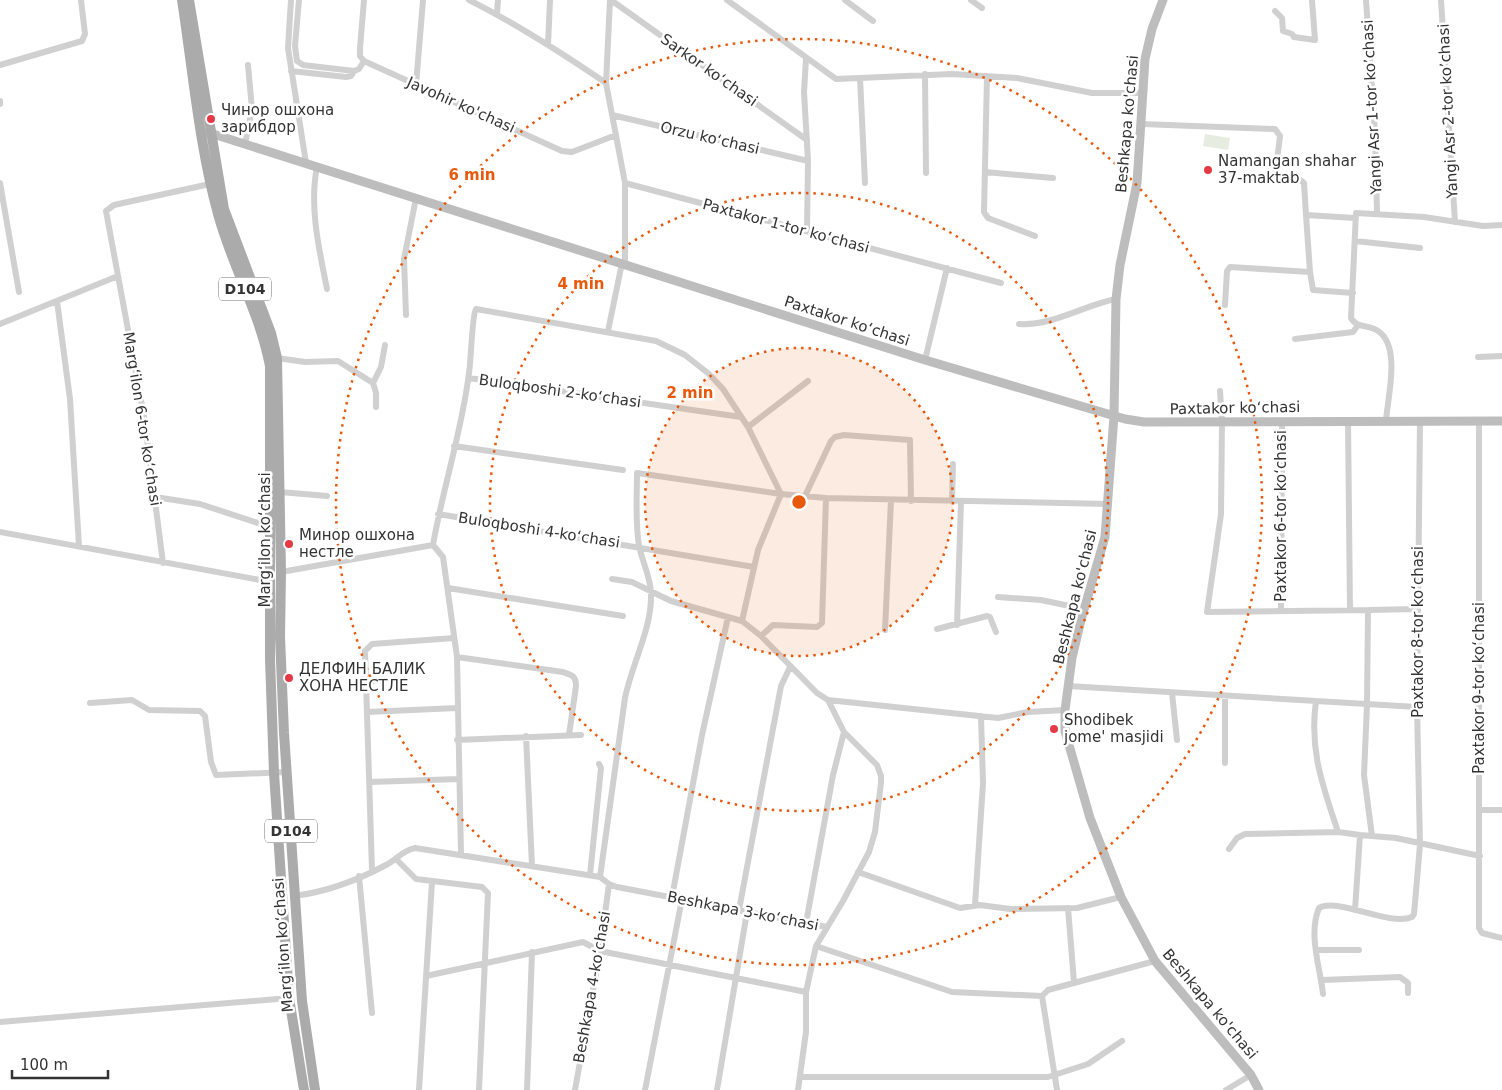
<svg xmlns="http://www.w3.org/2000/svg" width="1502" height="1090" font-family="'DejaVu Sans',sans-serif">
  <rect width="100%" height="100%" fill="#fff"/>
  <!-- green -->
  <path fill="#e6ecdf" d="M1205,134L1230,138L1228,150L1203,146Z"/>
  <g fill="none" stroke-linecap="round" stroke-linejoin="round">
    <!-- street -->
    <path stroke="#d0d0d0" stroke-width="6" d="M291,0L288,48L306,163
      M299,0L295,46L297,61L303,65L354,71L359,69L364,61
      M364,0L360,48V56L364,61L562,151L572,152L616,135
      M469,0C517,24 562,53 606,83
      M610,0L606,83L625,183V264
      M611,0L807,140
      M727,0L836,79L952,74L1017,78L1092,93H1142
      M845,0L873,21
      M971,0L982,8
      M1366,0L1375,133L1377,213
      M1441,0L1455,222
      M1275,11L1282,18L1283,31L1292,34L1294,37L1315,40L1312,0
      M497,14L498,0
      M548,45L550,0
      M806,59L804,92L808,161L807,231
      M0,65L82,41L85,34L81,0
      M291,71L346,77L351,76L354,71
      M925,74L926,173
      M987,76L984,212L988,218L1035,236
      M860,78L865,183
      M416,85L423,0
      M0,101V104
      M612,115L808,161
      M1142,124L1275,129L1280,136L1275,177L1300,180L1304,183L1306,215
      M245,144L252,109L248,65
      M317,167C309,206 319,249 327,289
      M985,172L1053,178
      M0,183L19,292
      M625,183L1001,283
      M1355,241L1420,248
      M1310,272L1313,290L1353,293
      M57,301L70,399L79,546
      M1225,305L1227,271L1230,267L1310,272L1306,215L1355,218
      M406,315L404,259L416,198
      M0,324L118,276
      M1019,324C1053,326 1084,305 1116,299
      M608,331L622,263
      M1295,339L1353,332L1358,325
      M1478,357L1502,356
      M277,358L305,362L338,361L373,383L376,393V407
      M925,360L947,268
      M469,378L741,417
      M373,383L381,367L385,345
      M1220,391L1222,422L1221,514L1207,612L1368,610L1367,705L1364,775L1372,836
      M1348,420L1350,610
      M1386,420C1388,396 1401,346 1378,331C1369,324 1357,329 1351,318L1356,213L1424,217L1483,226L1502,225
      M1479,420V928L1482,933L1502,938
      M748,427L808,381
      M454,446L623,470
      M280,492L327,496
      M805,496L831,441L835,437L844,435L910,440L911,501
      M155,497L200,504L270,527
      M952,501L953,464
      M438,514L754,567
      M0,532L271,582
      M433,545C443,487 462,431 469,373C471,362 472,314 476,309L656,341L685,355L709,374L723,389L748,427L781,494L758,550L742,621
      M433,545L443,557L457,657L461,854
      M163,563L144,416L106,211L114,205L210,184
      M281,572L433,545
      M612,579L632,582L671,601L742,621L761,636L817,693L828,700L844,732L877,765L881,776V783L875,832L869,852L843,901L816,946L806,992V1032L798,1090
      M448,588L623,616
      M998,597L1041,600L1084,609
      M1368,610L1418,609
      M1281,611L1282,421
      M957,625L961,501
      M937,629L987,616L990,617L996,632
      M885,630L891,500
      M761,636L773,625L817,627L822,623L826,498
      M457,657L563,672C572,675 576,676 576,686L569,735
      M1068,686L1417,707
      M1172,693L1177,740
      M828,700L998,718L1028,712L1065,710
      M1316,701C1309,751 1323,786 1338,832
      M90,703L132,700L149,710L200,711L205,716L211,762L216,775L287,772
      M367,712L457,708
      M526,736L532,866
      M457,740L581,735
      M1225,763V696
      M370,782L459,779
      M1479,810H1502
      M1229,849L1237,838L1245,834L1338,832L1360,835L1396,838L1480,856
      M396,859L416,879L482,887L488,893L479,1090
      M372,870L365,651L372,644L454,638
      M858,872L960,908L980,905L1010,909L1077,908L1121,897
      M590,875L601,768L599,764
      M359,876L372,1013
      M600,877L625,698C632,663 652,629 651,594C651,578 642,561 639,546C635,522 637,497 637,473L781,494L826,498L1109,504
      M294,896C326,892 358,880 386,865C396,860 403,850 415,848L600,877L609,884L617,887L827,927
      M672,897L702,735L728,617
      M975,905L983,783L981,716
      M1068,908L1074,982
      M739,910L781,686L790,667
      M1355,910L1360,835
      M806,923L833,775L844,732
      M816,946L952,992L1042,996L1048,990L1155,961
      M1317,950H1359
      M426,976L583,942L600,951L806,992
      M1322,980L1400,977L1408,983V993
      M1323,994C1320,967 1308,934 1319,908C1338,897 1390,927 1412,917L1414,914L1420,845L1417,707L1420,420
      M1042,996L1057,1090
      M0,1022L289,998
      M801,1077H1048L1088,1064L1122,1041
      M419,1090L432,882
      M527,1090L532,952
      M575,1090L600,951L609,884
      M645,1090L682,899
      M717,1090L747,912
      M1226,1090L1251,1075"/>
    <!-- secondary -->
    <path stroke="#bdbdbd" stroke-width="9" d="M1163,0L1152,29L1145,59L1137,183L1120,265L1116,299L1114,416L1105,537L1081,620L1072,658L1065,710V731L1090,818L1121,897L1155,961L1251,1075L1259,1090
      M202,133H210L925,360L1125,419L1144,422L1502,421"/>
    <!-- primary -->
    <path stroke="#ababab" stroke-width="10" d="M182,0C193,71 199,145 218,214C232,266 260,313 270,366V659L274,773L289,998L304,1090
      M189,0L224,209L271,333L277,358L281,572L280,637L284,733L302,1001L315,1090"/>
  </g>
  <!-- distance rings -->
  <circle cx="799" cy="502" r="154" fill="#e8590c" fill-opacity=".12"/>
  <g fill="none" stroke="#e8590c" stroke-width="2.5" stroke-dasharray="2.5 5">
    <circle cx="799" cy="502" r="154"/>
    <circle cx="799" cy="502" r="309"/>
    <circle cx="799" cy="502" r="463"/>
  </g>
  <!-- markers -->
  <g fill="#e63946" stroke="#fff" stroke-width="2">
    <circle cx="211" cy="119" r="5"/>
    <circle cx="1208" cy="170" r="5"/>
    <circle cx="289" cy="544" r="5"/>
    <circle cx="289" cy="678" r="5"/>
    <circle cx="1054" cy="729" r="5"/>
  </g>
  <g text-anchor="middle" stroke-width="5" stroke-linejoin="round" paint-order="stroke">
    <!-- shield labels -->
    <g fill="#fff" stroke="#707070" stroke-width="1">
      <rect x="219" y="277.5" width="52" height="23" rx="4"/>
      <rect x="265" y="819.5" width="52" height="23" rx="4"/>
    </g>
    <g font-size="14" font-weight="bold" fill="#333">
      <text x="245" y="294">D104</text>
      <text x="291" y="836">D104</text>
    </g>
    <!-- street labels -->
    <g font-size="15" fill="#333" stroke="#fff">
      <text transform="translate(709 70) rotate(35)" y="5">Sarkor koʻchasi</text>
      <text transform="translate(461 105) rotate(24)" y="5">Javohir ko'chasi</text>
      <text transform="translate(1372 107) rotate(-93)" y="5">Yangi Asr 1-tor koʼchasi</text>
      <text transform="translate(1448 111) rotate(-93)" y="5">Yangi Asr 2-tor koʼchasi</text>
      <text transform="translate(1127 124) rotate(-85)" y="5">Beshkapa ko'chasi</text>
      <text transform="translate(710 138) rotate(13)" y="5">Orzu koʻchasi</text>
      <text transform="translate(786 226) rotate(15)" y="5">Paxtakor 1-tor koʻchasi</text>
      <text transform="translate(847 321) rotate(18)" y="5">Paxtakor koʻchasi</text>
      <text transform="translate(560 391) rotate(8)" y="5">Buloqboshi 2-koʻchasi</text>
      <text transform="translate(1235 408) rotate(-1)" y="5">Paxtakor koʻchasi</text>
      <text transform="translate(142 419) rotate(81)" y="5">Margʻilon 6-tor koʻchasi</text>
      <text transform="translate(1281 516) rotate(-90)" y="5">Paxtakor 6-tor koʻchasi</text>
      <text transform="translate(539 530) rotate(9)" y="5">Buloqboshi 4-koʻchasi</text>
      <text transform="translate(265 540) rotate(-90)" y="5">Margʻilon koʻchasi</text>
      <text transform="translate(1075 597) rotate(-76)" y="5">Beshkapa ko'chasi</text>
      <text transform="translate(1418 632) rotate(-90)" y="5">Paxtakor 8-tor koʻchasi</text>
      <text transform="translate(1479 688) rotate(-90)" y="5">Paxtakor 9-tor koʻchasi</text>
      <text transform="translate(743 911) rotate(11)" y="5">Beshkapa 3-koʻchasi</text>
      <text transform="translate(283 945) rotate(-94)" y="5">Margʻilon koʻchasi</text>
      <text transform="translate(592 987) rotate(-80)" y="5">Beshkapa 4-koʻchasi</text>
      <text transform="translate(1210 1004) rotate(50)" y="5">Beshkapa ko'chasi</text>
    </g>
    <!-- poi labels -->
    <g font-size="15" fill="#333" stroke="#fff" text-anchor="start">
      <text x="221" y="115">Чинор ошхона<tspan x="221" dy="17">зарибдор</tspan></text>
      <text x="1218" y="166">Namangan shahar<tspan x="1218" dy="17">37-maktab</tspan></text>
      <text x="299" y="540">Минор ошхона<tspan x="299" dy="17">нестле</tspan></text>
      <text x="299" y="674">ДЕЛФИН БАЛИК<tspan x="299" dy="17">ХОНА НЕСТЛЕ</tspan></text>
      <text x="1064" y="725">Shodibek<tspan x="1064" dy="17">jome' masjidi</tspan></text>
    </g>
  </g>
  <circle cx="799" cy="502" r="8" fill="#e8590c" stroke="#fff" stroke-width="2.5"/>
  <g font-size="15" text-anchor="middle" font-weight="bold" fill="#e8590c" stroke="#fff" stroke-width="5" stroke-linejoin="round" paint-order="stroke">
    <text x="472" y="180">6 min</text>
    <text x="581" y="289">4 min</text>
    <text x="690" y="398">2 min</text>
  </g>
  <!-- scale -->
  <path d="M12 1070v8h96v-8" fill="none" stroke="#333333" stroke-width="2.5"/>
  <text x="20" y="1070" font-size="15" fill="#333333" stroke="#ffffff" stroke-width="4" paint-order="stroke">100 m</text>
</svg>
